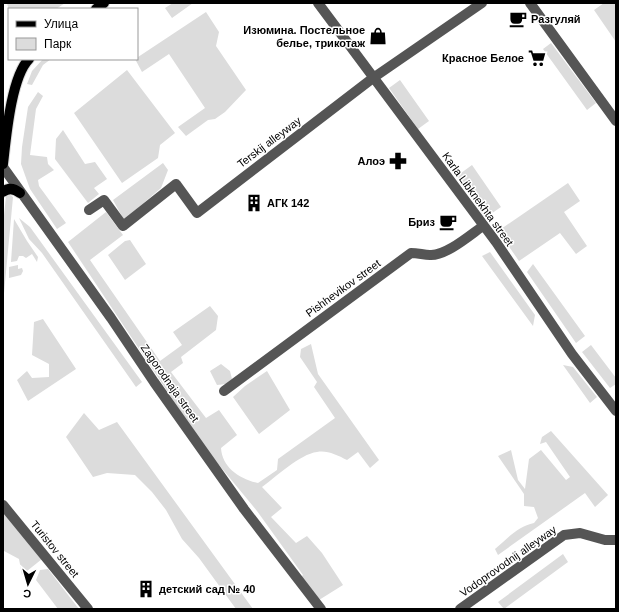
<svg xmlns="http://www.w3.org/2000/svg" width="619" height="612" font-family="Helvetica,sans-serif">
  <rect width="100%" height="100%" fill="#fff"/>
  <!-- green -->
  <path fill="#dcdcdc" d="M7,3H65L56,9H9V11Z
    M173,3H193L172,18L165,8Z
    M604,3H616V42L594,10Z
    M206,12L219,32L216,46L246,90L225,112L215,119L208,120L186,136L178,127L205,108L169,54L142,72L135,59Z
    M551,43L596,103L587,110L543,49Z
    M43,59H51L43,65L32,85L27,84L32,71Z
    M127,70L175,133L160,145L158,158L122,183L74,113Z
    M400,80L429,121L418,129L389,88Z
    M38,92L43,96L36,109L30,155L47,157L48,164L54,170L38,180L39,186L66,223L57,229L30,189L21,164L22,147L28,107Z
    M63,130L85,164L95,162L107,179L94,188L99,194L88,203L55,159L56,139Z
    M163,163L168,170L161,188L124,220L113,200Z
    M472,165L501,207L485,218L457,176Z
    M568,183L580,201L564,212L587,246L576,254L560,233L519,261L498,231Z
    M9,194L13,197L3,304V225L6,196Z
    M106,212L123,235L90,260L160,361L182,345L173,332L210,306L218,316L216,330L181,357L183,363L171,372L206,418L219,410L237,435L221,448C222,467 239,479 258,483L277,470L278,459L335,418L314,387L317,382L300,357L301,349L311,344L318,374L379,460L370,468L358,452L347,460C337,455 327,450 317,452C300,454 276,477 262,487L282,508L271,517L296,543L307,536L322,553L343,585L319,600L300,578L303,575L257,511L205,448L68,242Z
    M19,218L30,227L142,382L136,387L42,253L29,239Z
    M14,219L27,241L38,257L37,262L32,254L26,258L23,256H19L17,261L11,262Z
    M130,240L146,264L125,280L108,255L125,241Z
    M490,252L535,315L533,326L482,256Z
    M533,264L585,336L576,343L527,272Z
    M18,265V269L22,268L23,271L21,275L9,278V267Z
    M43,319L76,369L28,401L17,380L27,371L32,378L49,377V364L32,355L34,322Z
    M591,345L616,378V384L610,388L582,352Z
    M221,364L230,371L232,379L226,384L217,385L210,371Z
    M563,365L573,367L597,397L590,403Z
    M267,371L290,410L259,434L233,397L245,386Z
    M84,413L99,430L117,422L253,609H236L199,558L182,539L166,510L152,492L135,475L107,473L93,477L66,437Z
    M551,431L608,495L595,507L585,493L498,555L495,549C507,539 518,526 534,523L538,518L534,507L524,506V494L498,456L511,450L518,480L525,489L529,459L541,450L566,480L570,477L546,442L540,444L542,437Z
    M3,512L42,559L22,575L19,559L4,551L3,553Z
    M563,554L568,562L504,609L498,602Z
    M48,569L79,609H58L36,580L40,570Z"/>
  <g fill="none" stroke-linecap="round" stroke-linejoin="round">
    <!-- major casing -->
    <g stroke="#dbdbdb" stroke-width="12">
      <path id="major" d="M96,9L104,3
        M3,164C6,138 11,77 29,59
        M3,192C9,187 15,189 20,193"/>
    </g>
    <!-- minor -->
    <path stroke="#555" stroke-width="10" d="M318,3L496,242L572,354L616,411
      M530,3L616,121
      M3,167L111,318L154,382L244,509L321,609
      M89,210L104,200L123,226L176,184L197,213L373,78L482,3
      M224,391L411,253C418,253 424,255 430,255C446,256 470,235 483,226
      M3,505L88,609
      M460,609L564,535L580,533L605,540H616"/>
    <!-- major -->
    <use href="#major" stroke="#000" stroke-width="10"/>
  </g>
  <!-- icons -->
  <defs>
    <g id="cafe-bare" transform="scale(1.38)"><path d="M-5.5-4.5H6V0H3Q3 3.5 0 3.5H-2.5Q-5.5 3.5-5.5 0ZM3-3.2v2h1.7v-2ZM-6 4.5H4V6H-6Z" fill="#000" stroke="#fff" stroke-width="2.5" paint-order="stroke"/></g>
    <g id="shop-bare" transform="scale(1.38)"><path d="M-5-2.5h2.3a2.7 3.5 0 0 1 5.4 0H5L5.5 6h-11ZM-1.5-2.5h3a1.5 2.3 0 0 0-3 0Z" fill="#000" stroke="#fff" stroke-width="2.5" paint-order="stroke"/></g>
    <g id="supermarket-bare" transform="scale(1.38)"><path d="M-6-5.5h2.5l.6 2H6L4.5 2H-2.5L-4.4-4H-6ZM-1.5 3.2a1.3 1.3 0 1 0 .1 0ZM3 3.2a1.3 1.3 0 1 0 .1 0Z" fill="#000" stroke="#fff" stroke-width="2.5" paint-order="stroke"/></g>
    <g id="pharmacy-bare" transform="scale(1.38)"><path d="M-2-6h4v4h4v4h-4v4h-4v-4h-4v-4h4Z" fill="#000" stroke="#fff" stroke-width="2.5" paint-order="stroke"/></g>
    <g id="building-bare" transform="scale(1.38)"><path d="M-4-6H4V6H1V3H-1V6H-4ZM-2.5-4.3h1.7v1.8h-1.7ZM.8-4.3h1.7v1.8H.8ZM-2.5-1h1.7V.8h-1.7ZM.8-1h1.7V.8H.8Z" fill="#000" stroke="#fff" stroke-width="2.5" paint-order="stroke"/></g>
  </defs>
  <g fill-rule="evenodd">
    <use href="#cafe-bare" x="518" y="19"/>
    <use href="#shop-bare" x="378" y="36"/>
    <use href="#supermarket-bare" x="537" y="58"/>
    <use href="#pharmacy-bare" x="398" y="161"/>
    <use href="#building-bare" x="254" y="203"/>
    <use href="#cafe-bare" x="448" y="222"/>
    <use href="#building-bare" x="146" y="589"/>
  </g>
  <g text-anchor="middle" stroke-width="3" stroke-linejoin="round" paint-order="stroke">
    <!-- poi labels -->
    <g font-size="11" font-weight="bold" fill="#000" stroke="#fff" text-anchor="end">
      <text x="531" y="23" text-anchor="start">Разгуляй</text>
      <text x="365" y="34">Изюмина. Постельное<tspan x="365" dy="13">белье, трикотаж</tspan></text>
      <text x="524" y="62">Красное Белое</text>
      <text x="385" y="165">Алоэ</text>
      <text x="267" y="207" text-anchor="start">АГК 142</text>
      <text x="435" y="226">Бриз</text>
      <text x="159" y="593" text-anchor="start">детский сад № 40</text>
    </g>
    <!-- street labels -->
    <g font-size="11" fill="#000" stroke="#fff">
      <text transform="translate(269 142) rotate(-37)" y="4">Terskij alleyway</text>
      <text transform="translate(478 199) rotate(54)" y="4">Karla Libknekhta street</text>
      <text transform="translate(343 288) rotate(-36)" y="4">Pishhevikov street</text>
      <text transform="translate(170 383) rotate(55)" y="4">Zagorodnaja street</text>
      <text transform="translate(55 549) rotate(51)" y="4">Turistov street</text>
      <text transform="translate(508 561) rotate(-35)" y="4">Vodoprovodnij alleyway</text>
    </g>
  </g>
  <!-- border -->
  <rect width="619" height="612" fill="none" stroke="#000000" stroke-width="8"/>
  <!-- legend -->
  <rect x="8" y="8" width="130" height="52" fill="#ffffff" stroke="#999999"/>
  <rect x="16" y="21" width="20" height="6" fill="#000000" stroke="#999999"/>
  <text x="44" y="28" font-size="12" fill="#000000">Улица</text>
  <rect x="16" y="38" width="20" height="12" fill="#dcdcdc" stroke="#999999"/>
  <text x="44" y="48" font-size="12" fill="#000000">Парк</text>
  <!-- north arrow -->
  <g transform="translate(28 584) rotate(185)" stroke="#ffffff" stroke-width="3" paint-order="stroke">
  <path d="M0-3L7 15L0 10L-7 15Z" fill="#000000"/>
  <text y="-6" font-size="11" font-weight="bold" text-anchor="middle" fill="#000000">С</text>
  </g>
</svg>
